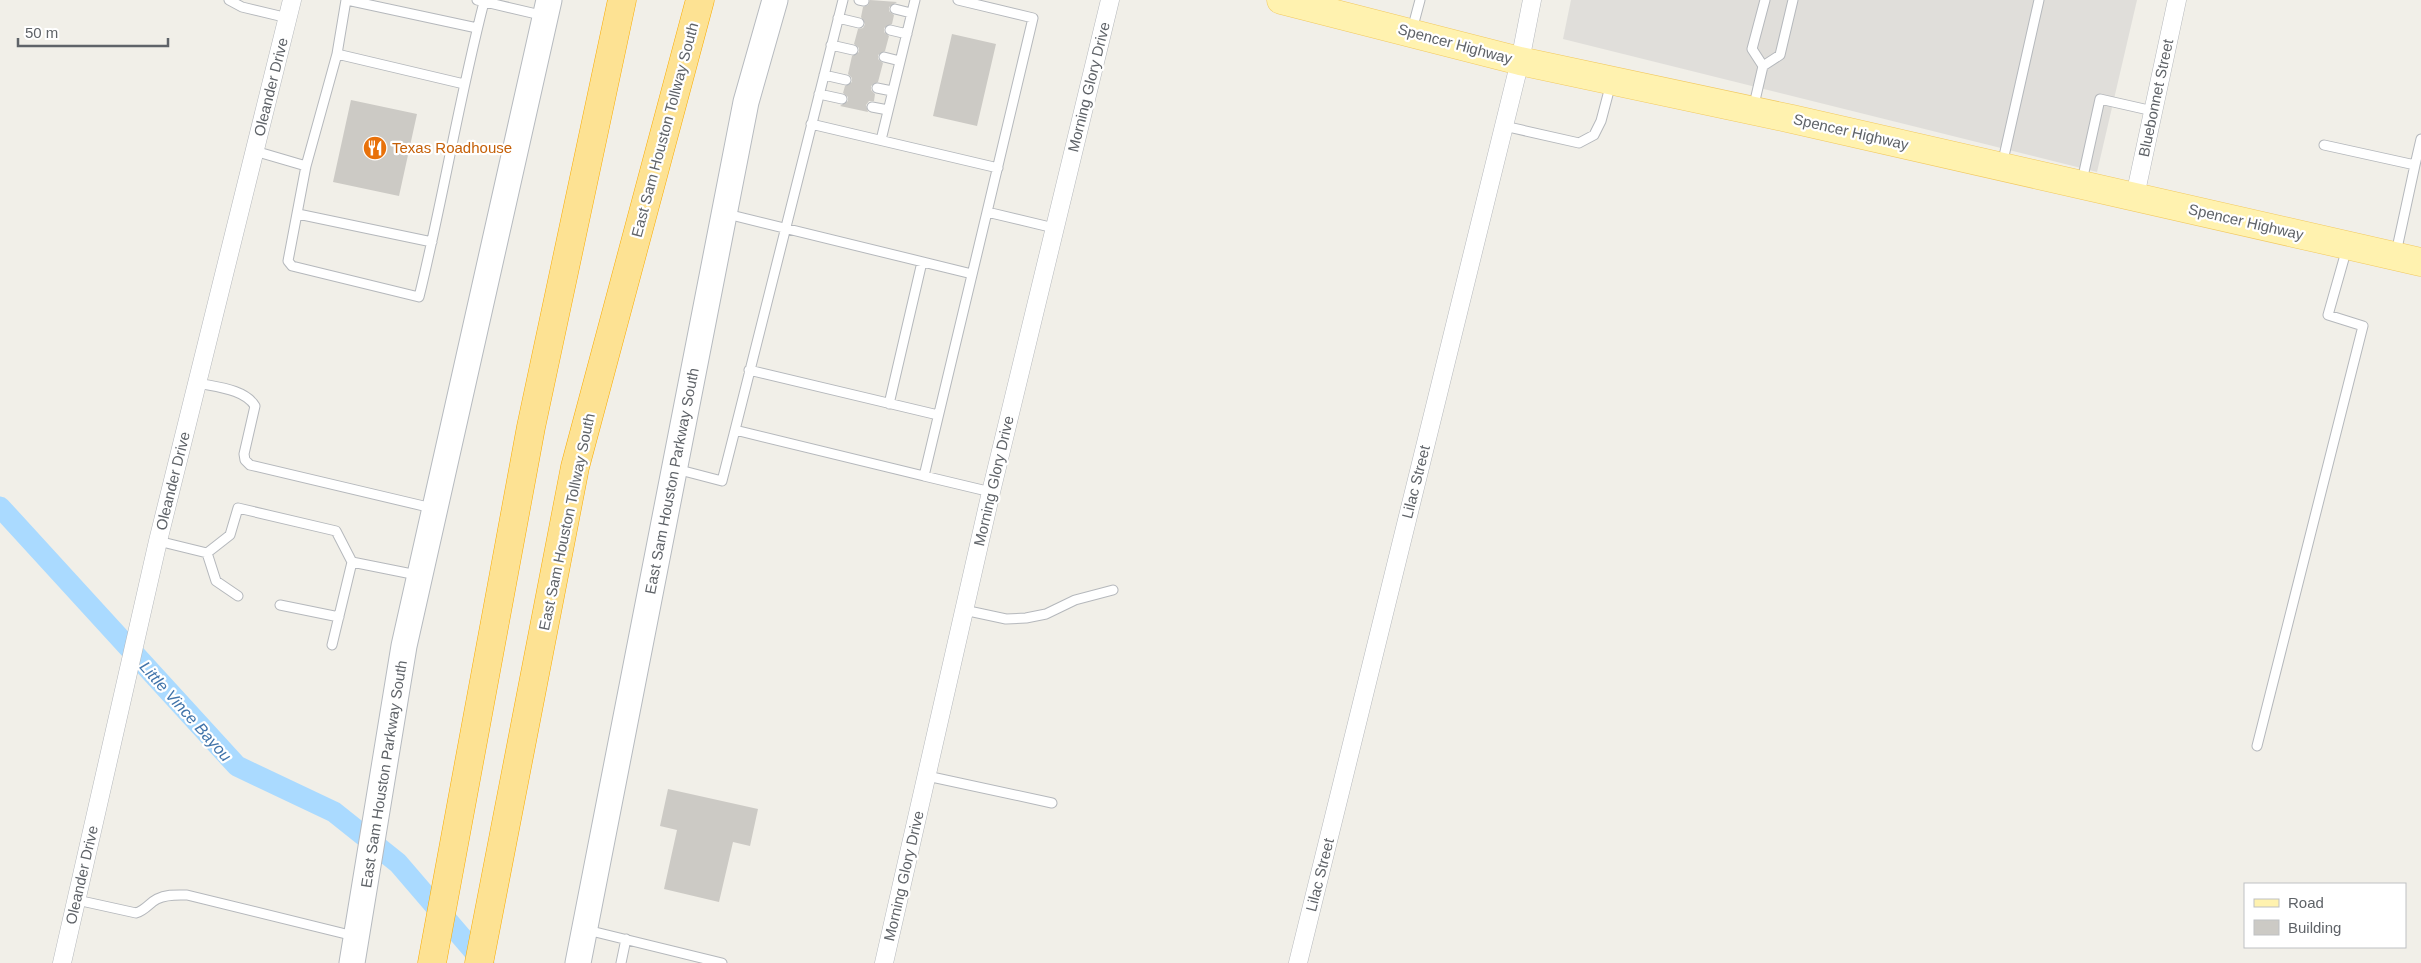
<svg xmlns="http://www.w3.org/2000/svg" width="2421" height="963" font-family="Helvetica,sans-serif">
  <rect width="100%" height="100%" fill="#f1efe8"/>
  <!-- industrial -->
  <path fill="#e0deda" d="M1571,0H2137L2097,172L1563,39Z"/>
  <g fill="none" stroke-linecap="round" stroke-linejoin="round">
    <!-- canal -->
    <path stroke="#aadaff" stroke-width="21" d="M0,507L237,766L334,812L398,863L484,963"/>
  </g>
  <!-- building -->
  <path fill="#cccac5" d="M870,0L897,2L889,7V11L894,15L892,24L884,28V32L889,36L885,51L878,55V59L883,63L878,82L871,86V90L875,94L874,101H869L866,105L868,112L840,106L848,101V97L843,93L845,86L852,82V78L848,74L852,56L859,52V48L854,44L858,29L863,28L865,24L861,17L863,7L868,5Z
    M952,34L996,44L977,126L933,116Z
    M351,100L417,114L399,196L333,182Z
    M668,789L758,809L750,846L733,842L719,902L664,889L677,830L660,826Z"/>
  <g fill="none" stroke-linecap="round" stroke-linejoin="round">
    <!-- lane casing -->
    <g stroke="#b5b8bc" stroke-width="11">
      <path id="lane" d="M229,0L242,7L288,18
        M347,0L477,28
        M477,0L545,16
        M859,0L864,1
        M958,0L1033,18L987,212
        M895,9L911,13
        M838,18L859,23
        M890,30L907,34
        M1412,30L1420,0
        M831,45L853,50
        M337,54L346,0
        M884,57L900,61
        M1763,66L1780,55L1793,0
        M824,75L846,80
        M877,88L892,91
        M819,94L842,99
        M872,107L888,110
        M1753,109L1763,66L1752,49L1765,0
        M811,124L998,168
        M1504,126L1579,143L1594,135L1601,121L1611,83
        M881,140L915,0
        M2324,145L2415,165L2396,253
        M255,151L306,166L288,261L292,266L419,297C443,199 459,99 484,2
        M2002,165L2039,0
        M2415,165L2421,139
        M306,166L337,54L464,84
        M2082,181L2100,99L2153,111
        M298,214L432,242
        M727,214L972,274
        M749,370L938,415
        M198,383C216,387 245,389 255,406L244,454L245,460L250,465L432,508
        M889,404L922,262
        M735,430L843,0
        M676,469L722,481L735,430L924,476
        M991,492L924,476L987,212L1054,228
        M158,541L207,553L230,535L238,508L336,531L352,562
        M207,553L216,581L238,596
        M280,605L339,617
        M964,610L1006,619L1026,618L1046,614L1075,600L1113,590
        M332,645L352,562L417,575
        M2257,746L2363,326L2328,315L2347,248
        M927,776L1052,803
        M77,900L136,913C146,910 149,903 157,899C167,894 177,895 187,895L354,936
        M587,930L722,963
        M621,963L626,939"/>
    </g>
    <!-- street casing -->
    <g stroke="#b5b8bc" stroke-width="19">
      <path id="street" d="M2135,196L2177,0
        M62,963L158,541L292,0
        M884,963L991,492L1110,0
        M1298,963L1520,61L1532,0"/>
    </g>
    <!-- secondary casing -->
    <g stroke="#b6babf" stroke-width="27">
      <path id="secondary" d="M352,963L404,646L549,0
        M578,963L746,102L775,0"/>
    </g>
    <!-- primary casing -->
    <g stroke="#f2c960" stroke-width="29">
      <path id="primary" d="M1281,0L1520,61L1792,119L2421,262"/>
    </g>
    <!-- highway casing -->
    <g stroke="#f9ab00" stroke-width="29">
      <path id="highway" d="M432,963L531,427L622,0
        M479,963L575,467L700,0"/>
    </g>
    <!-- lane -->
    <use href="#lane" stroke="#fff" stroke-width="9"/>
    <!-- street -->
    <use href="#street" stroke="#fff" stroke-width="18"/>
    <!-- secondary -->
    <use href="#secondary" stroke="#fff" stroke-width="25"/>
    <!-- primary -->
    <use href="#primary" stroke="#fff2af" stroke-width="28"/>
    <!-- highway -->
    <use href="#highway" stroke="#fde293" stroke-width="28"/>
  </g>
  <!-- icons -->
  <defs>
    <g id="restaurant-disc" transform="scale(1.25)"><circle r="9.5" fill="#e8710a" stroke="#fff"/><path d="M-5-6h1v4h1v-4h1v4h1v-4h1v5L-1.5 .5V6h-2V.5L-5-1ZM5-6V6H3V1.5H1.5Q1.5-4 5-6Z" fill="#fff"/></g>
  </defs>
  <g fill-rule="evenodd">
    <use href="#restaurant-disc" x="375" y="148"/>
  </g>
  <g text-anchor="middle" stroke-width="4.5" stroke-linejoin="round" paint-order="stroke">
    <!-- street labels -->
    <g font-size="15" fill="#5f6368" stroke="#fff">
      <text transform="translate(1455 44) rotate(15)" y="5">Spencer Highway</text>
      <text transform="translate(271 87) rotate(-76)" y="5">Oleander Drive</text>
      <text transform="translate(1089 87) rotate(-76)" y="5">Morning Glory Drive</text>
      <text transform="translate(2156 98) rotate(-78)" y="5">Bluebonnet Street</text>
      <text transform="translate(665 130) rotate(-75)" y="5">East Sam Houston Tollway South</text>
      <text transform="translate(1851 132) rotate(13)" y="5">Spencer Highway</text>
      <text transform="translate(2246 222) rotate(13)" y="5">Spencer Highway</text>
      <text transform="translate(173 481) rotate(-76)" y="5">Oleander Drive</text>
      <text transform="translate(672 481) rotate(-79)" y="5">East Sam Houston Parkway South</text>
      <text transform="translate(994 481) rotate(-77)" y="5">Morning Glory Drive</text>
      <text transform="translate(1416 482) rotate(-76)" y="5">Lilac Street</text>
      <text transform="translate(567 522) rotate(-78)" y="5">East Sam Houston Tollway South</text>
      <text transform="translate(384 774) rotate(-81)" y="5">East Sam Houston Parkway South</text>
      <text transform="translate(82 875) rotate(-77)" y="5">Oleander Drive</text>
      <text transform="translate(1320 875) rotate(-76)" y="5">Lilac Street</text>
      <text transform="translate(904 876) rotate(-77)" y="5">Morning Glory Drive</text>
    </g>
    <!-- food labels -->
    <g font-size="15" fill="#c56008" stroke="#fff" text-anchor="start">
      <text x="392" y="153">Texas Roadhouse</text>
    </g>
    <!-- water labels -->
    <g font-size="16" font-style="italic" fill="#4174aa" stroke="#fff">
      <text transform="translate(186 711) rotate(48)" y="6">Little Vince Bayou</text>
    </g>
  </g>
  <!-- legend -->
  <rect x="2244" y="883" width="162" height="65" fill="#ffffff" stroke="#bfc1c3"/>
  <rect x="2254" y="899" width="25" height="8" fill="#fff2af" stroke="#bfc1c3"/>
  <text x="2288" y="908" font-size="15" fill="#5f6368">Road</text>
  <rect x="2254" y="920" width="25" height="15" fill="#cccac5" stroke="#bfc1c3"/>
  <text x="2288" y="933" font-size="15" fill="#5f6368">Building</text>
  <!-- scale -->
  <path d="M18 38v8h150v-8" fill="none" stroke="#5f6368" stroke-width="2.5"/>
  <text x="25" y="38" font-size="15" fill="#5f6368" stroke="#ffffff" stroke-width="4" paint-order="stroke">50 m</text>
</svg>
